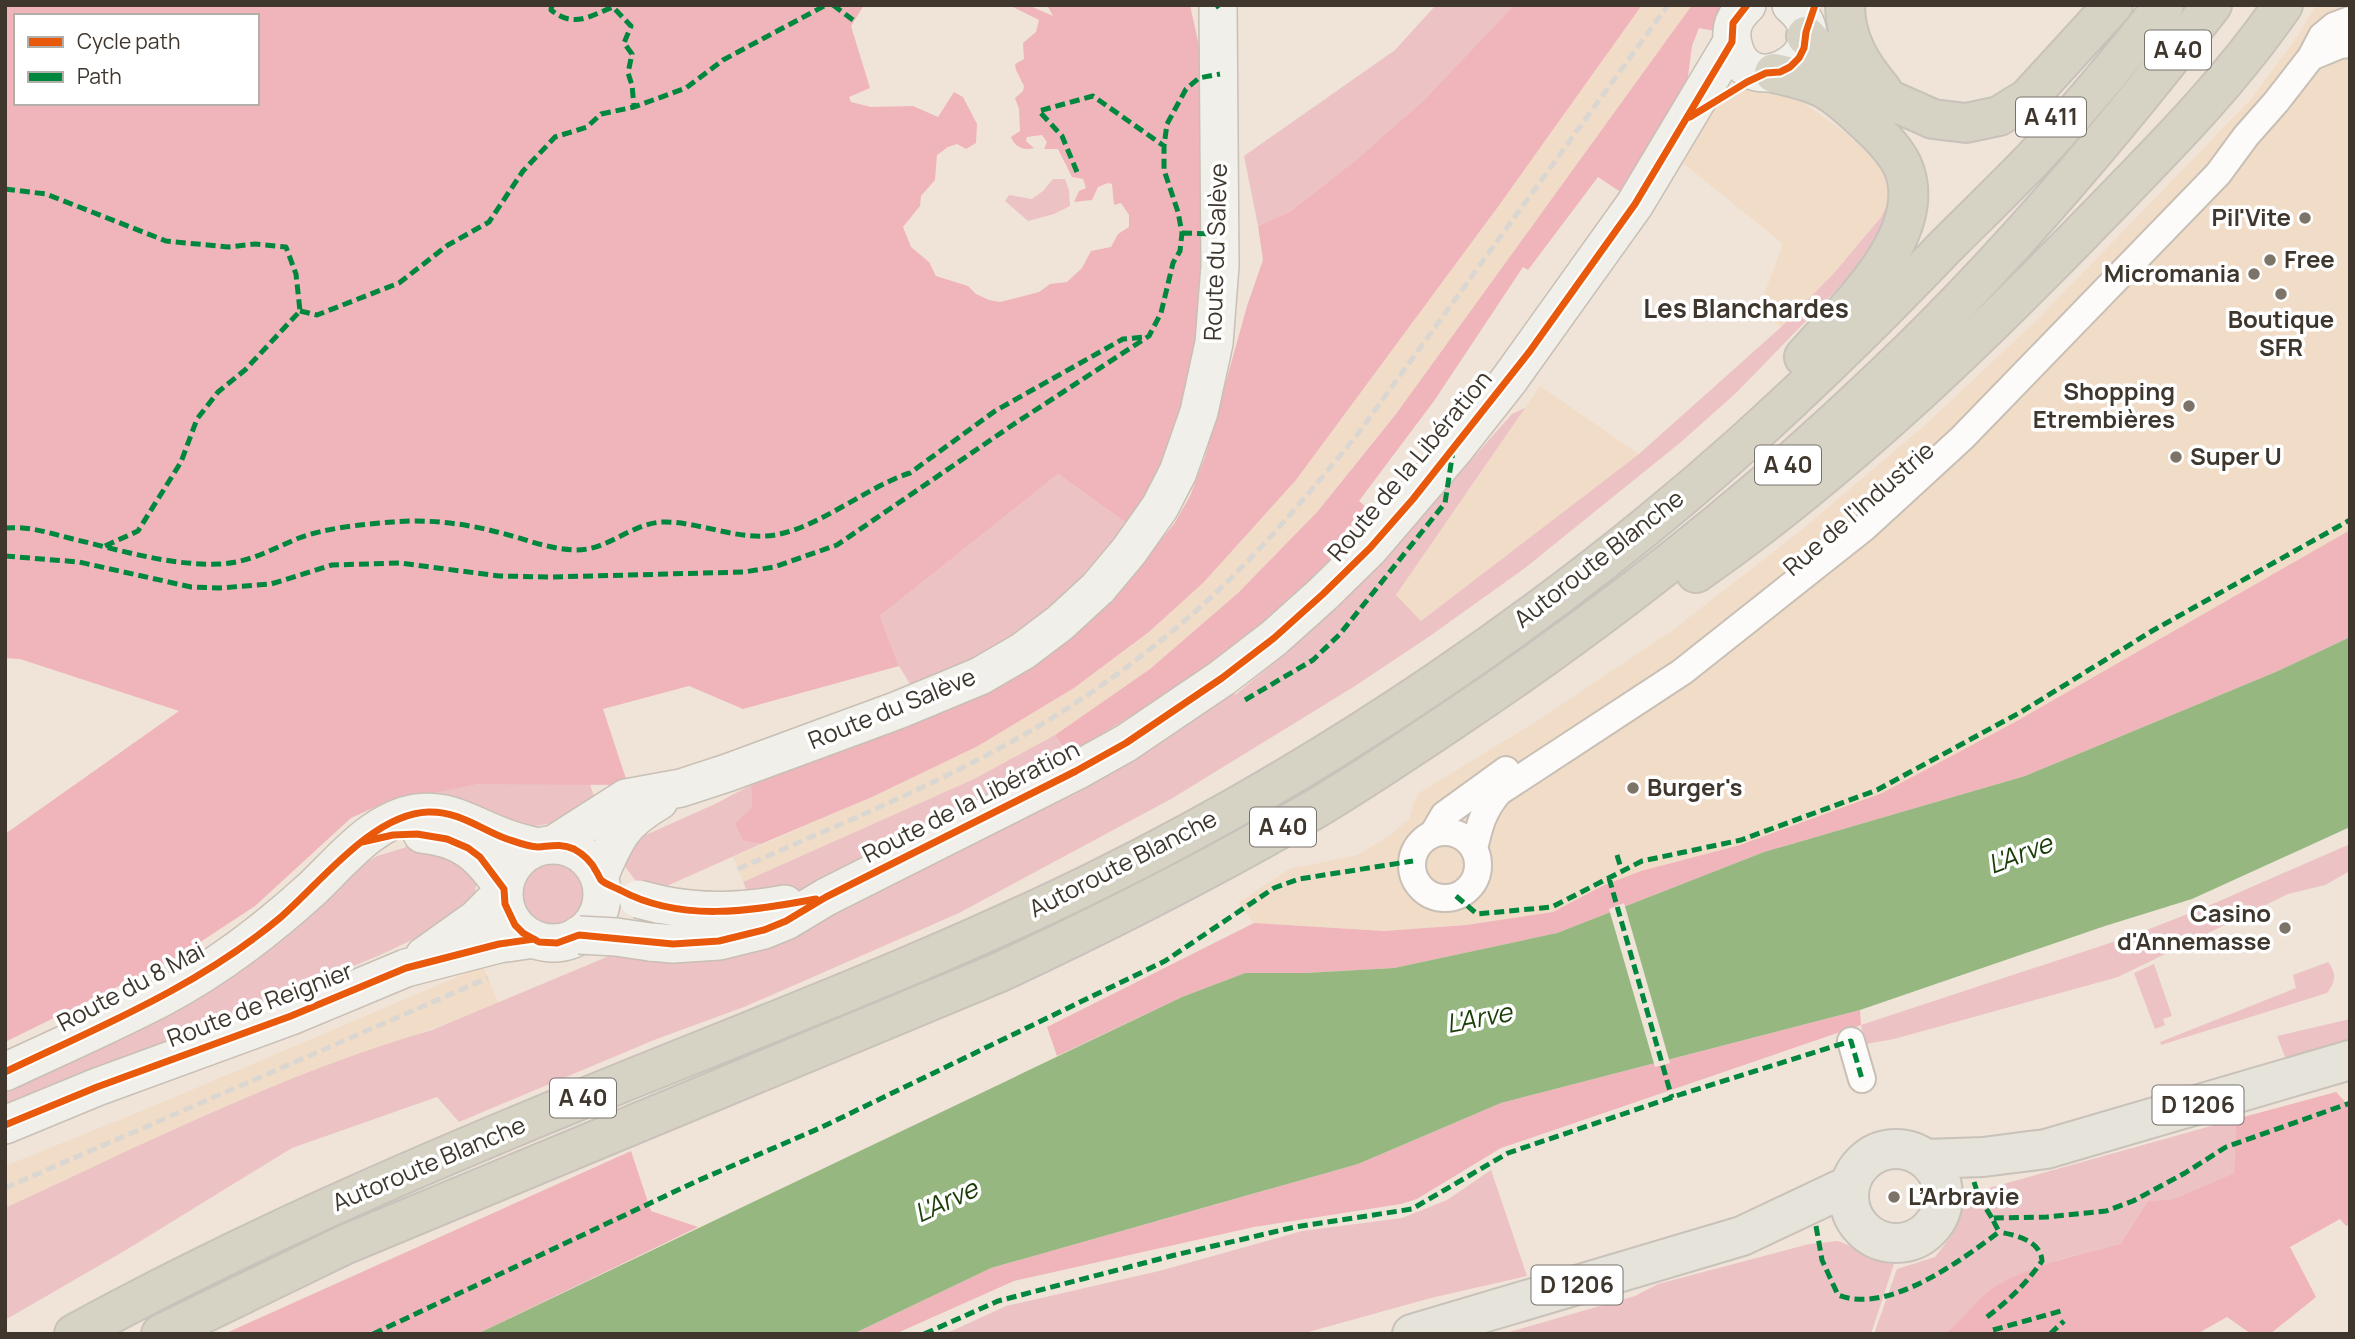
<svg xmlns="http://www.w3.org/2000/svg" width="2355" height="1339" font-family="Manrope,sans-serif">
  <rect width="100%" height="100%" fill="#f0e4d8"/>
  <!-- built -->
  <path fill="#f1ddc7" d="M1642,5H1692L1396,414L1318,511L1238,593L1150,669L1055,735L974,779L743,882L733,857L872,797L978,746L1074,688L1150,632L1204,582L1296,480L1500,204Z
    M2316,5H2350V530L2015,722L1882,793L1740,845L1641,871L1602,886L1553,912L1466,925L1384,931L1254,923L1238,903L1289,869L1358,855L1391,834L1410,818L1413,804L1419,793L1540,719L1674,629L1799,532L1925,425L2037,320L2251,99L2299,34Z
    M1687,84L1784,89L1847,134L1884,169L1890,199L1887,209L1834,273L1781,327L1761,313L1766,289L1783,244L1658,143Z
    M1540,386L1639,454L1421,621L1396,595Z
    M483,966L499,1004L230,1104L5,1208V1166L144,1110Z"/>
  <!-- green -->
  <path fill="#ecc2c4" d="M1436,5L1516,6L1425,99L1356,160L1291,211L1258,226L1244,156L1395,50Z
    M1053,179H1065L1069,190L1070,206L1054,214L1028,221L1005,201L1009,195L1032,199L1043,191Z
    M1890,199L1894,208L1867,254L1844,282L1736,393L1681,442L1525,568L1430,636L1355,686L1171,799L959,913L744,1007L654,1040L459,1122L437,1097L292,1148L126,1250L5,1320V1208C145,1143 284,1073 432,1030L614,954L770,945L743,882L974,779L1055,735L1066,755L1140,712L1211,662L1235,695C1268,668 1301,641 1332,612C1396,550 1453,480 1512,414L1525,408L1396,595L1421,621L1639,454L1781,327L1834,273L1881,217Z
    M1058,474L1129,525L1061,604L972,663L913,689L899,666L880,616Z
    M479,784H590L595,800L564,822L526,827L445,797L422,794Z
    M751,785L752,808L743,841L761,844L660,889L636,881L626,868L625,859L639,838L715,804Z
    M2350,844V871L2325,885L2288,894L2118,977L1894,1039L1866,1044L1861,1025L2134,935L2208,906Z
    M410,846L448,852L477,880L474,898L450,922L378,956L5,1106V1085L377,856Z
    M521 894a32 32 0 1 1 64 0a32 32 0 1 1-64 0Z
    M2328,962C2337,974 2336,981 2327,993L2161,1045L2160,1042L2296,988L2293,975Z
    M2154,964L2172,1016L2163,1019L2165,1025L2155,1029L2134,973Z
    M2350,1019V1044L2287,1062L2277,1036Z
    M2236,1119L2234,1173L2173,1199L2148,1201L2120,1244L2058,1260L1944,1334H1874L1897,1269L1935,1257L1952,1235L1961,1205L1975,1192Z
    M1491,1170L1527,1276L1431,1298L1301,1334H945L1006,1306L1159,1271L1302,1231L1402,1218L1447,1200Z
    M1838,1241L1894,1264L1871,1334H1502L1635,1296L1658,1284L1809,1244Z"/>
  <!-- forest -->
  <path fill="#efb5bb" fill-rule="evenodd" d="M5,5H864L851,26L870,88L849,97L851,102L871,107L913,106L938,117L954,92L963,97L977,124L976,143L966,149L957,144L948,147L937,155L935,180L921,196L920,206L903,227L911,247L929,262L936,276L968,286L976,294L989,300L1000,302L1039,292L1050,284L1067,282L1082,268L1091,251L1111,247L1118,234L1129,227V215L1121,203L1114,205L1112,184L1108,183L1098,187L1092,200L1074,202L1079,191L1086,188L1083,179L1072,177L1058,149H1044L1047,142L1042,135L1027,137L1026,141L1034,148C1025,151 1014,147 1011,137L1020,131L1019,109L1015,98L1023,91L1024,86L1016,70L1015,64L1024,59L1023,43L1036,32L1039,20L1009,5H1028L1053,16L1047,5H1190L1205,73L1207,226L1199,332L1188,391L1167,455L1129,525L1058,474L880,616L899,666L743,709L689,686L603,709L628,785L479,784L386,802L351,818L255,906L176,958L5,1042V834L179,711L20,659L5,658ZM16,16H257V103H16Z
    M1515,5H1642L1500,204L1296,480L1204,582L1149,632L1074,688L978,746L872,797L761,844L743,841L735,823L752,808L751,785L1014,677L1066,642L1102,611L1174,524L1190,496L1205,457L1247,306L1263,260L1258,226L1291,211L1356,160L1425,99Z
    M1692,5H1722L1714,31L1699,28L1692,46L1687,84L1622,193L1598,177L1528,270L1523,267L1434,401L1359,501L1377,516C1352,540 1329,565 1304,588C1232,653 1150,706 1067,755L1055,735L1150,669L1238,593L1318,511L1396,414Z
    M2350,530V637L2278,671L2025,776L1764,852L1557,933L1394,968L1305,973H1245L1182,997L1057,1056L1047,1027L1254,923L1384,931L1466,925L1553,912L1602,886L1641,871L1740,845L1882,793L2015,722Z
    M1860,1010L1861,1025L1501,1148L1417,1199L1401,1204L1254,1227L1014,1281L895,1334H853L991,1268L1358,1164L1501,1103Z
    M2336,1092L2350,1107V1223L2346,1226L2340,1219L2290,1247L2316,1297L2270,1334H2251L2227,1317L2197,1334H1944C1964,1321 1977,1297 1996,1286C2034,1264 2078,1255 2120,1244L2148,1201L2173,1199L2234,1173L2236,1119Z
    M631,1151L651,1211L698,1227L477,1334H224Z"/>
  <!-- water -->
  <path fill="#96b880" d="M2350,637V827L2192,899L2105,926L1860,1010L1501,1103L1358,1164L991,1268L853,1334H477L1182,997L1245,973H1305L1394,968L1557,933L1764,852L2025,776L2278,671Z"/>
  <!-- pier -->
  <path fill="#f0e4d8" d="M1624,903L1670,1063L1655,1067L1609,909Z"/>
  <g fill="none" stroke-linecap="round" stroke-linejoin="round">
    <!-- street casing -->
    <g stroke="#c8bfb5" stroke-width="30">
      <path id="street" d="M2311,57L2340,45L2350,44
        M1412 865a33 33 0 1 1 66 0a33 33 0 1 1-66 0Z
        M1433,834L1444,815L1506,770
        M1474,849C1479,827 1483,810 1499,792L1682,672L1865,527L1962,438L2218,174L2246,136L2276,102L2311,57L2322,36L2334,26L2350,20
        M1851,1041L1862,1079"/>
    </g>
    <!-- secondary casing -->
    <g stroke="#c8bfb5" stroke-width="40">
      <path id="secondary" d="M1747,5C1735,16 1729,28 1733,44C1746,109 1847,51 1791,5
        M422,834C464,838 481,856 504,889
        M554,844L626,798L681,788L727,773L898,710L980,676L1023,651L1060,623L1098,588L1129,551L1160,507L1178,472L1199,412L1214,343L1220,266L1218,5
        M504 894a49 49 0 1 1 98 0a49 49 0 1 1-98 0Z
        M599,877C616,838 621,823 659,801
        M658,904C702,913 741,912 785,904
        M650,942L673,944L719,941L764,930L786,921L826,897L1076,771L1126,743L1222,678L1274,638L1323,594L1370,548L1453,451L1509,380L1635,204L1732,42
        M424,956L476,919L503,892
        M5,1072C56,1048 109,1025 159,999C216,969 267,930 314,887C343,859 374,820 416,813C451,808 474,827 506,838C516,842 526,844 537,847
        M5,1125L97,1087L291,1016L406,968L499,944L534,939"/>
    </g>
    <!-- primary casing -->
    <g stroke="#c8c2bb" stroke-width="42">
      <path id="primary" d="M1849 1196a47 47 0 1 1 94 0a47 47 0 1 1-94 0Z
        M1925,1159L1983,1157L2046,1149L2350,1060
        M1412,1334L1742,1236L1850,1185"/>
    </g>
    <!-- highway casing -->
    <g stroke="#c8c2bb" stroke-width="42">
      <path id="highway" d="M1845,5C1845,40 1861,65 1882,90
        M1806,36L1835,68L1854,84L1933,119L1966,123L1999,116L2028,98L2113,5
        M1774,73C1791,77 1809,80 1825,89C1841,98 1856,113 1870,126C1883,138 1896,151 1903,167C1931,234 1843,312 1804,357
        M1696,573C1845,469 1976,342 2102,212C2166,146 2231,81 2283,5
        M74,1334C236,1245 406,1171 577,1101C752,1029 930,963 1100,879C1327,767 1557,611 1745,442C1814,380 1880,315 1944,248C1974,218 2004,189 2033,159C2079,110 2122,58 2164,5
        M161,1334L344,1245L1000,972C1107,922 1213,868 1315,809C1362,781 1408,750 1454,719C1607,617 1751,504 1884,376C2004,262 2111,136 2212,5"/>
    </g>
    <!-- street -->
    <use href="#street" stroke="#fdfbf9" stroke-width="26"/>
    <!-- secondary -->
    <use href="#secondary" stroke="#f1efe9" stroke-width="37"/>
    <!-- primary -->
    <use href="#primary" stroke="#e5e3da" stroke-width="38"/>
    <!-- highway -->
    <use href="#highway" stroke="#d6d3c4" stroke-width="38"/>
    <!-- rail -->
    <path stroke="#dad6d2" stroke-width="5" stroke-dasharray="10 5" stroke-linecap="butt" d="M738,869C833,827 930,788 1020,737C1094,695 1166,641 1227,582C1274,536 1315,486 1357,435L1668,5
      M5,1188L488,978"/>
    <!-- secondary-bridge casing -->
    <g stroke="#c8bfb5" stroke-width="40" stroke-linecap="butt">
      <path id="secondary-bridge" d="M638,899L658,904
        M579,935L616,937L650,942"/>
    </g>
    <!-- secondary-bridge -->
    <use href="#secondary-bridge" stroke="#f1efe9" stroke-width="37"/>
    <!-- quiet -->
    <path stroke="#00873e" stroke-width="5" stroke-dasharray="10 5" stroke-linecap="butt" d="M552,5L551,10C574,28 588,17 613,7L631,26L624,43L632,54L628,73L632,85L634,107
      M833,5L853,20
      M1217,5L1219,8
      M1077,172L1062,136L1039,111L1093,96L1164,146
      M5,189L46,194L166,241L228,247L255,244L286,247L296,274L300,311L245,370L218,392L197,419L181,462L138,531L105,546
      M1182,233L1220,234
      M300,311L317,315L399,283L448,245L489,222L523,171L555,137L587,127L601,114L634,107L686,88L723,60L826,5
      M5,528C30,526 49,533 73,539C120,550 170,566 219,564C249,563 272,549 299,538C325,528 365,524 393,522C425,519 462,523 493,531C521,537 546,549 575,550C608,551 632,522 665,522C697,522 733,538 765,536C812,534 865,487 910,473L995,411L1123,339L1145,337
      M5,556L79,562L191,587L219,588L271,584L332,565L400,563L499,576L553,577L744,572L774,567L837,545L1014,424L1149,336L1161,313L1173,263L1180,251L1182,233L1178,212L1164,170V146L1167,124L1186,89L1199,78L1220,74
      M1245,700L1313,660L1340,634L1445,503L1453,451
      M1617,855L1620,865
      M1609,878L1672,1098
      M1456,896L1477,914L1552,907L1642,861L1741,840L1877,790L2021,712L2152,631L2350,520
      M1974,1182L1979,1197L1992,1218
      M1816,1226L1822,1260L1838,1295C1888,1315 1960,1261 1999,1232L1992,1218L2047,1217L2106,1211L2133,1201L2185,1173L2226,1147L2350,1103
      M1987,1317C2008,1301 2026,1284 2042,1261C2041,1241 2016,1235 1999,1232
      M1993,1330L2061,1311
      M373,1334L697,1181L820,1128L1165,961L1274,888L1299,879L1413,861
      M924,1334L998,1301L1175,1255L1295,1227L1412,1209L1508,1153L1682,1094L1851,1041L1862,1079
      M2050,1334L2064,1321"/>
    <!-- cycleway casing -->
    <g stroke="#fff" stroke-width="11">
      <path id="cycleway" d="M1690,117L1747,82L1766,73L1780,72L1790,67L1799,58L1804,48L1806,32L1815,5
        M362,842L393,835L417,834L447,839L468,848L480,857L504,889L505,904L515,925L523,933L539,942L557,943L579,935L673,944L719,941L764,930L786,921L826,897L1076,771L1126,743L1222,678L1274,638L1323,594L1370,548L1413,499L1530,351L1635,204L1732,42L1733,23L1747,5
        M5,1072C101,1026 199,986 281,917C321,882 373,814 428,812C459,811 480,829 507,839C516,842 529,847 538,847C551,846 561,843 574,849C583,854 591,861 596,871C597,872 600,879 601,880C605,884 614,887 620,890C681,923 751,911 816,899
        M5,1125L97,1087L291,1016L406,968L499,944L534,939"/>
    </g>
    <!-- cycleway -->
    <use href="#cycleway" stroke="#e8590c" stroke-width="7"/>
  </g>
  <!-- markers -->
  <g fill="#7d7469" stroke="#fff" stroke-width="2.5">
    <circle cx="2305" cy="218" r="7"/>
    <circle cx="2270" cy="260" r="7"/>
    <circle cx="2254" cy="274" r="7"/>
    <circle cx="2281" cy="294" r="7"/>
    <circle cx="2189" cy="406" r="7"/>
    <circle cx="2176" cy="457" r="7"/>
    <circle cx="1633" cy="788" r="7"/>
    <circle cx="2285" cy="928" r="7"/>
    <circle cx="1894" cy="1197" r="7"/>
  </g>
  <g text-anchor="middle" stroke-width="7" stroke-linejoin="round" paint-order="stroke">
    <!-- shield labels -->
    <g fill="#fff" stroke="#79736c" stroke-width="2">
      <rect x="2145" y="30.5" width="66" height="39" rx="5"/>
      <rect x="2016" y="97.5" width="70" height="39" rx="5"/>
      <rect x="1755" y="445.5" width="66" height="39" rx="5"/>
      <rect x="1250" y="807.5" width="66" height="39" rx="5"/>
      <rect x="550" y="1078.5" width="66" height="39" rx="5"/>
      <rect x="2152.5" y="1085.5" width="91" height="39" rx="5"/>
      <rect x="1531.5" y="1265.5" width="91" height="39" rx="5"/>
    </g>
    <g font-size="23" font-weight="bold" fill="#3f372d">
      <text x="2178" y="58">A 40</text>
      <text x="2051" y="125">A 411</text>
      <text x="1788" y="473">A 40</text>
      <text x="1283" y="835">A 40</text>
      <text x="583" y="1106">A 40</text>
      <text x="2198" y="1113">D 1206</text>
      <text x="1577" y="1293">D 1206</text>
    </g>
    <!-- poi labels -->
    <g font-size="24" font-weight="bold" fill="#3f372d" stroke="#fff" text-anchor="end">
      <text x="2291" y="226">Pil'Vite</text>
      <text x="2284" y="268" text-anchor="start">Free</text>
      <text x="2240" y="282">Micromania</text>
      <text x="2281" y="328" text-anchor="middle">Boutique<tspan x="2281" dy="28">SFR</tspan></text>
      <text x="2175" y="400">Shopping<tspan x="2175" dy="28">Etrembières</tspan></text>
      <text x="2190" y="465" text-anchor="start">Super U</text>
      <text x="1647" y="796" text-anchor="start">Burger's</text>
      <text x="2271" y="922">Casino<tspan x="2271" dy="28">d'Annemasse</tspan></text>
      <text x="1908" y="1205" text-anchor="start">L’Arbravie</text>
    </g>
    <!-- street labels -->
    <g font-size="24" fill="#3f372d" stroke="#fff">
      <text transform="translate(1216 252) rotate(-88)" y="8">Route du Salève</text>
      <text transform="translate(1410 466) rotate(-50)" y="8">Route de la Libération</text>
      <text transform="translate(1859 509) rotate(-41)" y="8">Rue de l'Industrie</text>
      <text transform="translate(1599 559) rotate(-38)" y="8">Autoroute Blanche</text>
      <text transform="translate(892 709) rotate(-22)" y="8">Route du Salève</text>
      <text transform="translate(971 802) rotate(-27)" y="8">Route de la Libération</text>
      <text transform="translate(1123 864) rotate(-27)" y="8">Autoroute Blanche</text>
      <text transform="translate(131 987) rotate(-28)" y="8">Route du 8 Mai</text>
      <text transform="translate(260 1005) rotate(-21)" y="8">Route de Reignier</text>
      <text transform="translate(429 1164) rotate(-23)" y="8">Autoroute Blanche</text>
    </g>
    <!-- neighbourhood labels -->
    <g font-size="26" font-weight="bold" fill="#3f372d" stroke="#fff">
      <text x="1746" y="318">Les Blanchardes</text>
    </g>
    <!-- water labels -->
    <g font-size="26" font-style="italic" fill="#1b3e09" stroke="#fff">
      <text transform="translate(2020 854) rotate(-21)" y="9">L'Arve</text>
      <text transform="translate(1479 1018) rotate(-11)" y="9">L'Arve</text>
      <text transform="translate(946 1201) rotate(-25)" y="9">L'Arve</text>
    </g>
  </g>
  <!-- border -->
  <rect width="2355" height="1339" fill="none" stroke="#3f372d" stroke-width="14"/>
  <!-- legend -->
  <rect x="14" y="14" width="245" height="91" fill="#ffffff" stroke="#b2afab" stroke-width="2"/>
  <rect x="28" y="37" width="35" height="10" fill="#e8590c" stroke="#b2afab" stroke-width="2"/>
  <text x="77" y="49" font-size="21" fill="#3f372d">Cycle path</text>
  <rect x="28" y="72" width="35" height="10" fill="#00873e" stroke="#b2afab" stroke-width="2"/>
  <text x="77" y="84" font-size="21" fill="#3f372d">Path</text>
</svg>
